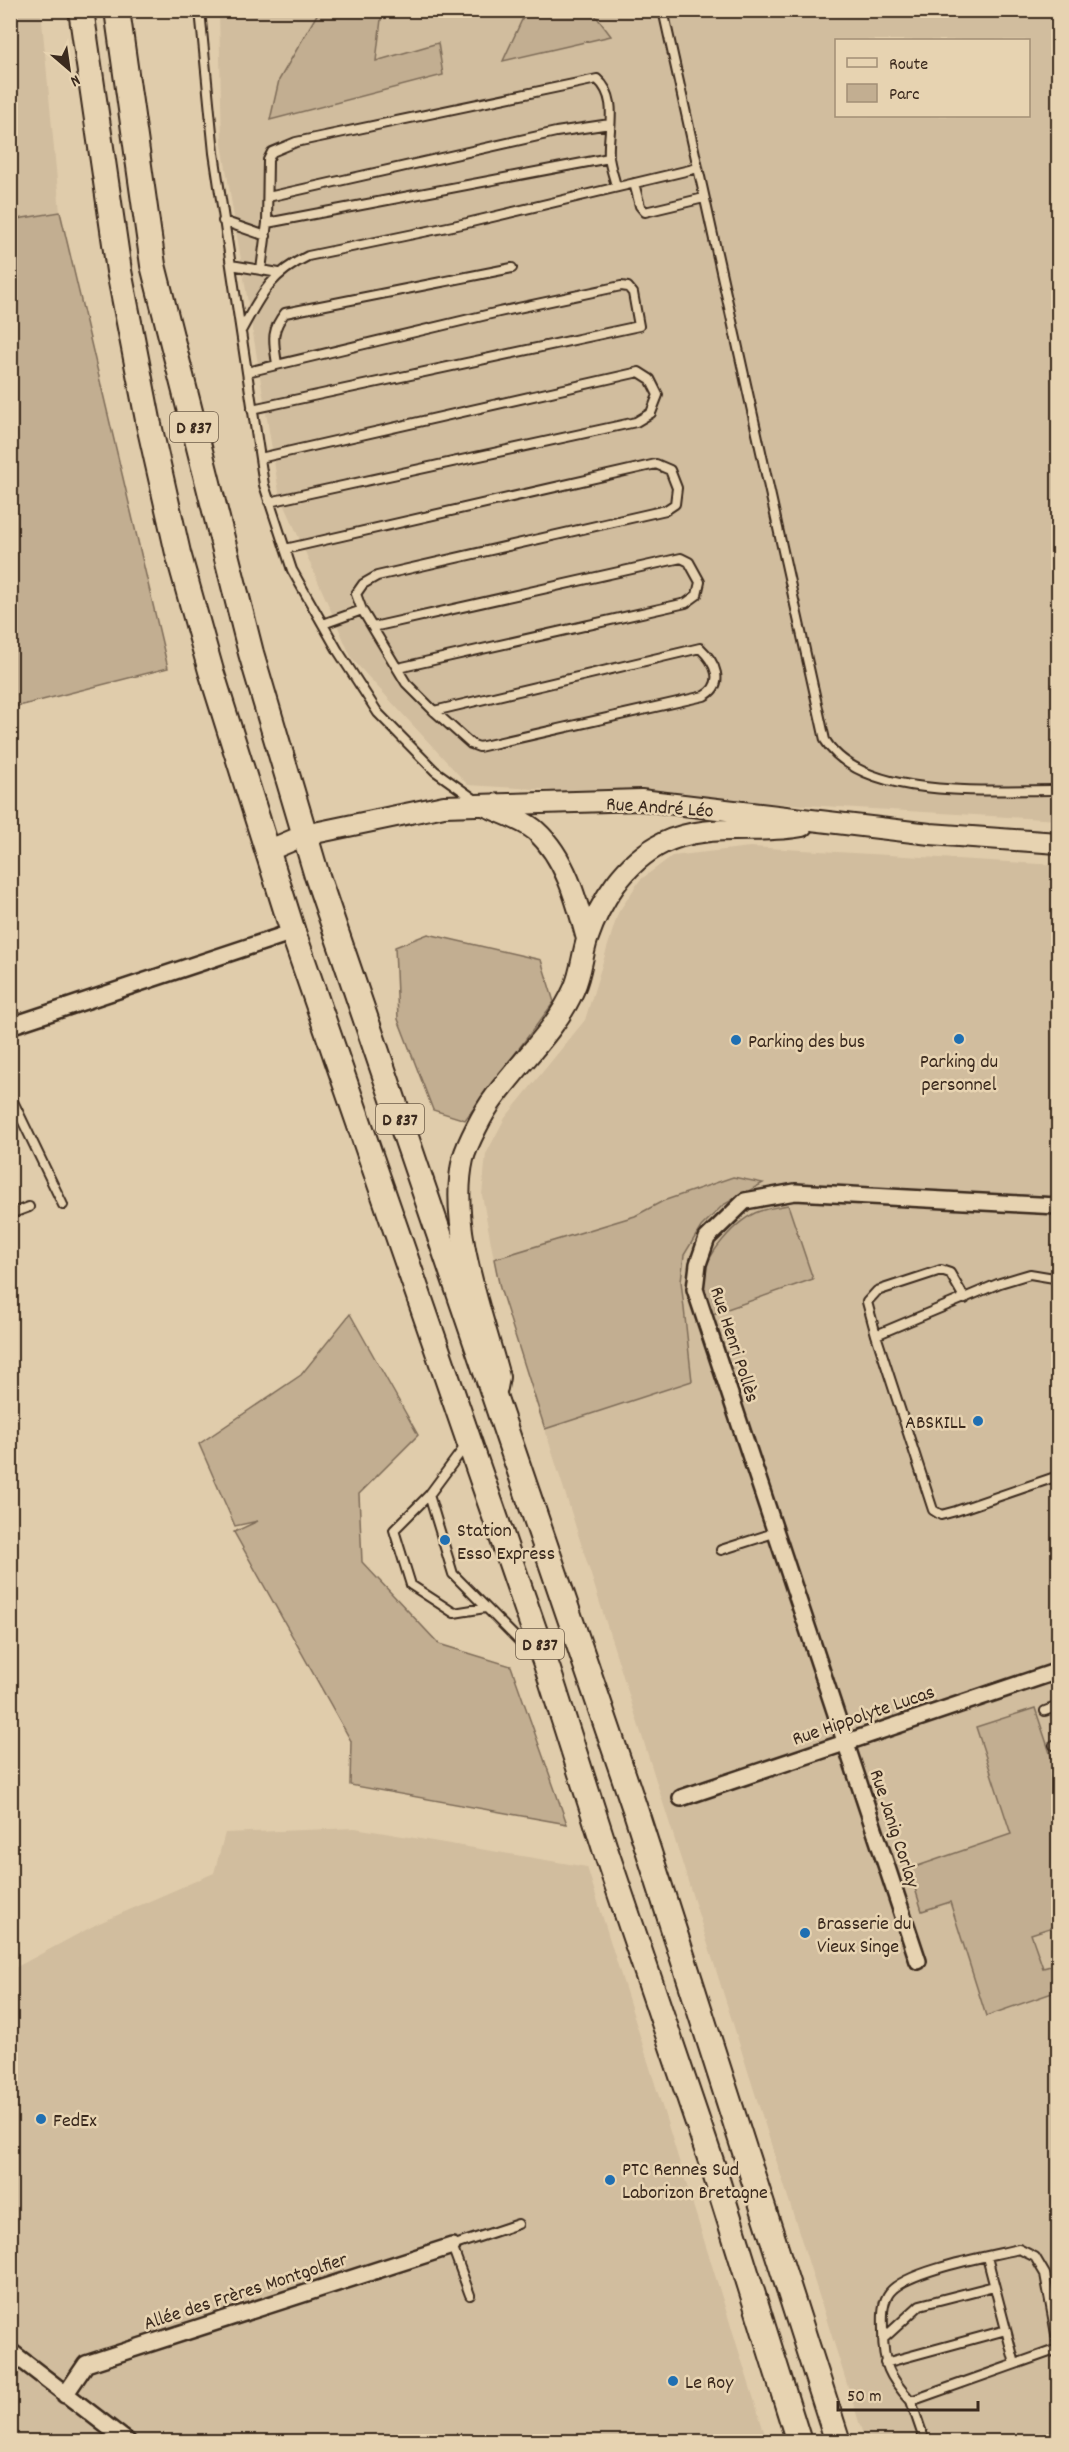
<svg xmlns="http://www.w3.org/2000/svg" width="1069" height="2452" font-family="Dekko,sans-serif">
  <rect width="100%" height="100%" fill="#e0ccab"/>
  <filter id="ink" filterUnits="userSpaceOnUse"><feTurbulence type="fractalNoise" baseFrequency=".0167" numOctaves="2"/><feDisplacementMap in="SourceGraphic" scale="12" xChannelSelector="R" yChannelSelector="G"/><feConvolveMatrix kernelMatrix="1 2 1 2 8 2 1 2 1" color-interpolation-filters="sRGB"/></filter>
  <g filter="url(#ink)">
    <!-- built -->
    <path fill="#d1bd9e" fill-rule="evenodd" d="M11,11H41L60,212L11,220Z
      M219,11H1058V820L468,785L352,659L279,492L222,144ZM836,40H1028V116H836Z
      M750,847L1058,865V2441H865L498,1281L482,1195L486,1154L505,1118L585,1020L618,913L640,880L672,856Z
      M355,1828L587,1867L767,2441L11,2442V1970L97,1924L214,1873L225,1833Z"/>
    <!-- green -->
    <path fill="#c2ae91" stroke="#7e6c58" stroke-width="1.5" d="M319,11H382L376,61L438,43L443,75L270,120L279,80Z
      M526,11H592L611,36L503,61Z
      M60,212L168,668L11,708V220Z
      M428,934L541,960L554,1002L465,1120L433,1110L398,1019L395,947Z
      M733,1177L763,1183L723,1205L701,1227L684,1255L681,1281L692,1381L545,1429L500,1288L494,1259L635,1216L663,1201Z
      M788,1205L813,1279L713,1314C710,1304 703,1292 703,1282C703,1256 737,1219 760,1211C769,1208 779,1207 788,1205Z
      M350,1314L418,1435L359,1494L362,1562L439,1644L511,1666L567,1824L350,1785L351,1741L234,1532L258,1521L235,1526L199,1444L301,1375Z
      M1035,1708L1058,1777V1903L1051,1906L1056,1926L1031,1934L1043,1968L1058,1964V1991L986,2016L950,1902L922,1911L909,1869L1011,1834L976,1727Z"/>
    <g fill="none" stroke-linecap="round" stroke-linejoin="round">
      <!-- service casing -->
      <g stroke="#3b2a1e" stroke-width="12">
        <path id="service" d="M200,10L214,153L264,485L292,570L338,651L378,713L435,771L477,801
          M663,10L825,740C863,802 994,789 1058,790
          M634,183L640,206L645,212L704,198
          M268,197L556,132L610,124
          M223,221L266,236
          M267,223L609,158
          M231,265L279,273
          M261,270L267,223L268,160L272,152L296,142L597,79C620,99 607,130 609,157C610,167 614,177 616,186
          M241,331C261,295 269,275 308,256L467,223L698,168
          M277,364C274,343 270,331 285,313L512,268
          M247,372L499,312L621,286L628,287L633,293L639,326L252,409
          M260,458L639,372L650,379L658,395L651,413L636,422L269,502
          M285,549L656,464L670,470L677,488L675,504L666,510L377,576L363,584L356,594L362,610
          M323,624L362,610L406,683L434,711L471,744L479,747L704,696C726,684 715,662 700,648L434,711
          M373,627L681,558L689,562L700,582L697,595L686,603L398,668
          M10,1095L63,1205
          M10,1214L29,1207
          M1058,1282L1054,1278L1030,1274L1000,1283L876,1335L933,1510L941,1515L956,1511L1058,1476
          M876,1335L867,1302L877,1291L941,1270L950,1273L965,1299
          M466,1445L429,1495L453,1574L535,1657
          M429,1495L394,1530L411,1585L454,1613L485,1608
          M721,1550L777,1532
          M1045,1711L1058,1706
          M1054,1745L1058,1744
          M987,2257L1015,2364
          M470,2295L452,2246L518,2224
          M883,2339L920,2305L994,2286
          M885,2363L1006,2330
          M911,2401C889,2377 883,2364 883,2332C883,2319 881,2303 890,2292C908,2270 990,2256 1019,2249L1035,2257L1045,2274L1058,2345
          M10,2441L11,2442
          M925,2442L911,2401L1058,2349"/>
      </g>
      <!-- minor casing -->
      <g stroke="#3b2a1e" stroke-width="20">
        <path id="minor" d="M10,1026L293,932
          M681,1798L1058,1671
          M918,1961L695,1289L698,1264L707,1238L745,1201L795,1192L1058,1206
          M10,2351L128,2442
          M65,2395L86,2364L452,2246"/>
      </g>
      <!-- tertiary casing -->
      <g stroke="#3b2a1e" stroke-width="24">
        <path id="tertiary" d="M486,806C501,813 524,820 536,831C566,858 577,902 587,939
          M267,851L305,835L444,806L641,800L930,834L1058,843
          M497,1388L499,1377C482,1312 448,1226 463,1159C467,1144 484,1111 494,1098C519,1063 557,1029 574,989C581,974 582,956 587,940C600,901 625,862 663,843C706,822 757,835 802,826"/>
      </g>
      <!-- primary casing -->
      <g stroke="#3b2a1e" stroke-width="28">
        <path id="primary" d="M81,10L119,271L149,425L178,553L211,671L293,932L548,1670L606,1852L713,2167L799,2442
          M117,10L153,265L251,653L317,876L636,1812L838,2442"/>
      </g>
      <!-- service -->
      <use href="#service" stroke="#e7d3b1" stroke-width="8"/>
      <!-- minor -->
      <use href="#minor" stroke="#e7d3b1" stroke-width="15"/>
      <!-- tertiary -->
      <use href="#tertiary" stroke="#e7d3b1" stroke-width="20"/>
      <!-- primary -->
      <use href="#primary" stroke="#e7d3b1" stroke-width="24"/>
    </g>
  </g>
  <!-- markers -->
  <g fill="#1f6fb2" stroke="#e7d3b1" stroke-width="2">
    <circle cx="959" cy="1039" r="6"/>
    <circle cx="736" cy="1040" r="6"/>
    <circle cx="978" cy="1421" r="6"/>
    <circle cx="445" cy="1540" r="6"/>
    <circle cx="805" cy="1933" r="6"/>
    <circle cx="41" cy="2119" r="6"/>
    <circle cx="610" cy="2180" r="6"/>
    <circle cx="673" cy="2381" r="6"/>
  </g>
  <g text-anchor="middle" stroke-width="5" stroke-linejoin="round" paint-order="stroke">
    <!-- shield labels -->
    <g fill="#e7d3b1" stroke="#6f5d4a" stroke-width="1.5">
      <rect x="170" y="412" width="48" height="30" rx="4.5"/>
      <rect x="376" y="1104" width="48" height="30" rx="4.5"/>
      <rect x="516" y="1629" width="48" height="30" rx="4.5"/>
    </g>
    <g font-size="18" font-weight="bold" fill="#3b2a1e">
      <text x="194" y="433">D 837</text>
      <text x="400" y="1125">D 837</text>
      <text x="540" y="1650">D 837</text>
    </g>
    <!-- street labels -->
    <g font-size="20" fill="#3b2a1e" stroke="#e7d3b1">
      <text transform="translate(660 806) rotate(4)" y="7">Rue André Léo</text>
      <text transform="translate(736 1344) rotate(72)" y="7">Rue Henri Pollès</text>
      <text transform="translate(863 1714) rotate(-19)" y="7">Rue Hippolyte Lucas</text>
      <text transform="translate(896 1828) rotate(72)" y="7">Rue Janig Corlay</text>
      <text transform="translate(245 2290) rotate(-18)" y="7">Allée des Frères Montgolfier</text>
    </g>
    <!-- poi labels -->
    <g font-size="20" fill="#3b2a1e" stroke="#e7d3b1" text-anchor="start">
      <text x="748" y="1047">Parking des bus</text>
      <text x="959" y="1067" text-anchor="middle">Parking du<tspan x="959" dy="23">personnel</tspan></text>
      <text x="966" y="1428" text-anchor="end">ABSKILL</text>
      <text x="457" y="1536">Station<tspan x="457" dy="23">Esso Express</tspan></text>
      <text x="817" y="1929">Brasserie du<tspan x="817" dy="23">Vieux Singe</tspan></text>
      <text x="53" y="2126">FedEx</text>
      <text x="622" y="2175">PTC Rennes Sud<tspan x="622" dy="23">Laborizon Bretagne</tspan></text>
      <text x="685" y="2388">Le Roy</text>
    </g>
  </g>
  <!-- margin -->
  <rect width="1069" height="2452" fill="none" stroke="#e7d3b1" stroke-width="36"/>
  <rect x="18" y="18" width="1033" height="2416" fill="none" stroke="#3b2a1e" stroke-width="2" filter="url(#ink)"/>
  <!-- legend -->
  <rect x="835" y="39" width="195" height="78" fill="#e7d3b1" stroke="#a28f76" stroke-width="1.5"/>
  <rect x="847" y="58" width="30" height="9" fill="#e7d3b1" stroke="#a28f76" stroke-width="1.5"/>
  <text x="889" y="69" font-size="18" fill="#3b2a1e">Route</text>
  <rect x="847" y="84" width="30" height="18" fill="#c2ae91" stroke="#a28f76" stroke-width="1.5"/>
  <text x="889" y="99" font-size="18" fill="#3b2a1e">Parc</text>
  <!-- north arrow -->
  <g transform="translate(69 69) rotate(151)" stroke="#e7d3b1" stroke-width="4.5" paint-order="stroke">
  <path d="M0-4.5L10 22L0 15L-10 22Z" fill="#3b2a1e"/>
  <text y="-9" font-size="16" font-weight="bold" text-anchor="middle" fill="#3b2a1e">N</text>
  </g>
  <!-- scale -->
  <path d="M838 2401v9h140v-9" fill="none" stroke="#3b2a1e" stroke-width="3"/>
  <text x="847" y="2401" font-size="18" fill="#3b2a1e" stroke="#e7d3b1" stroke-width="4.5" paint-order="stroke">50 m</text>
</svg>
